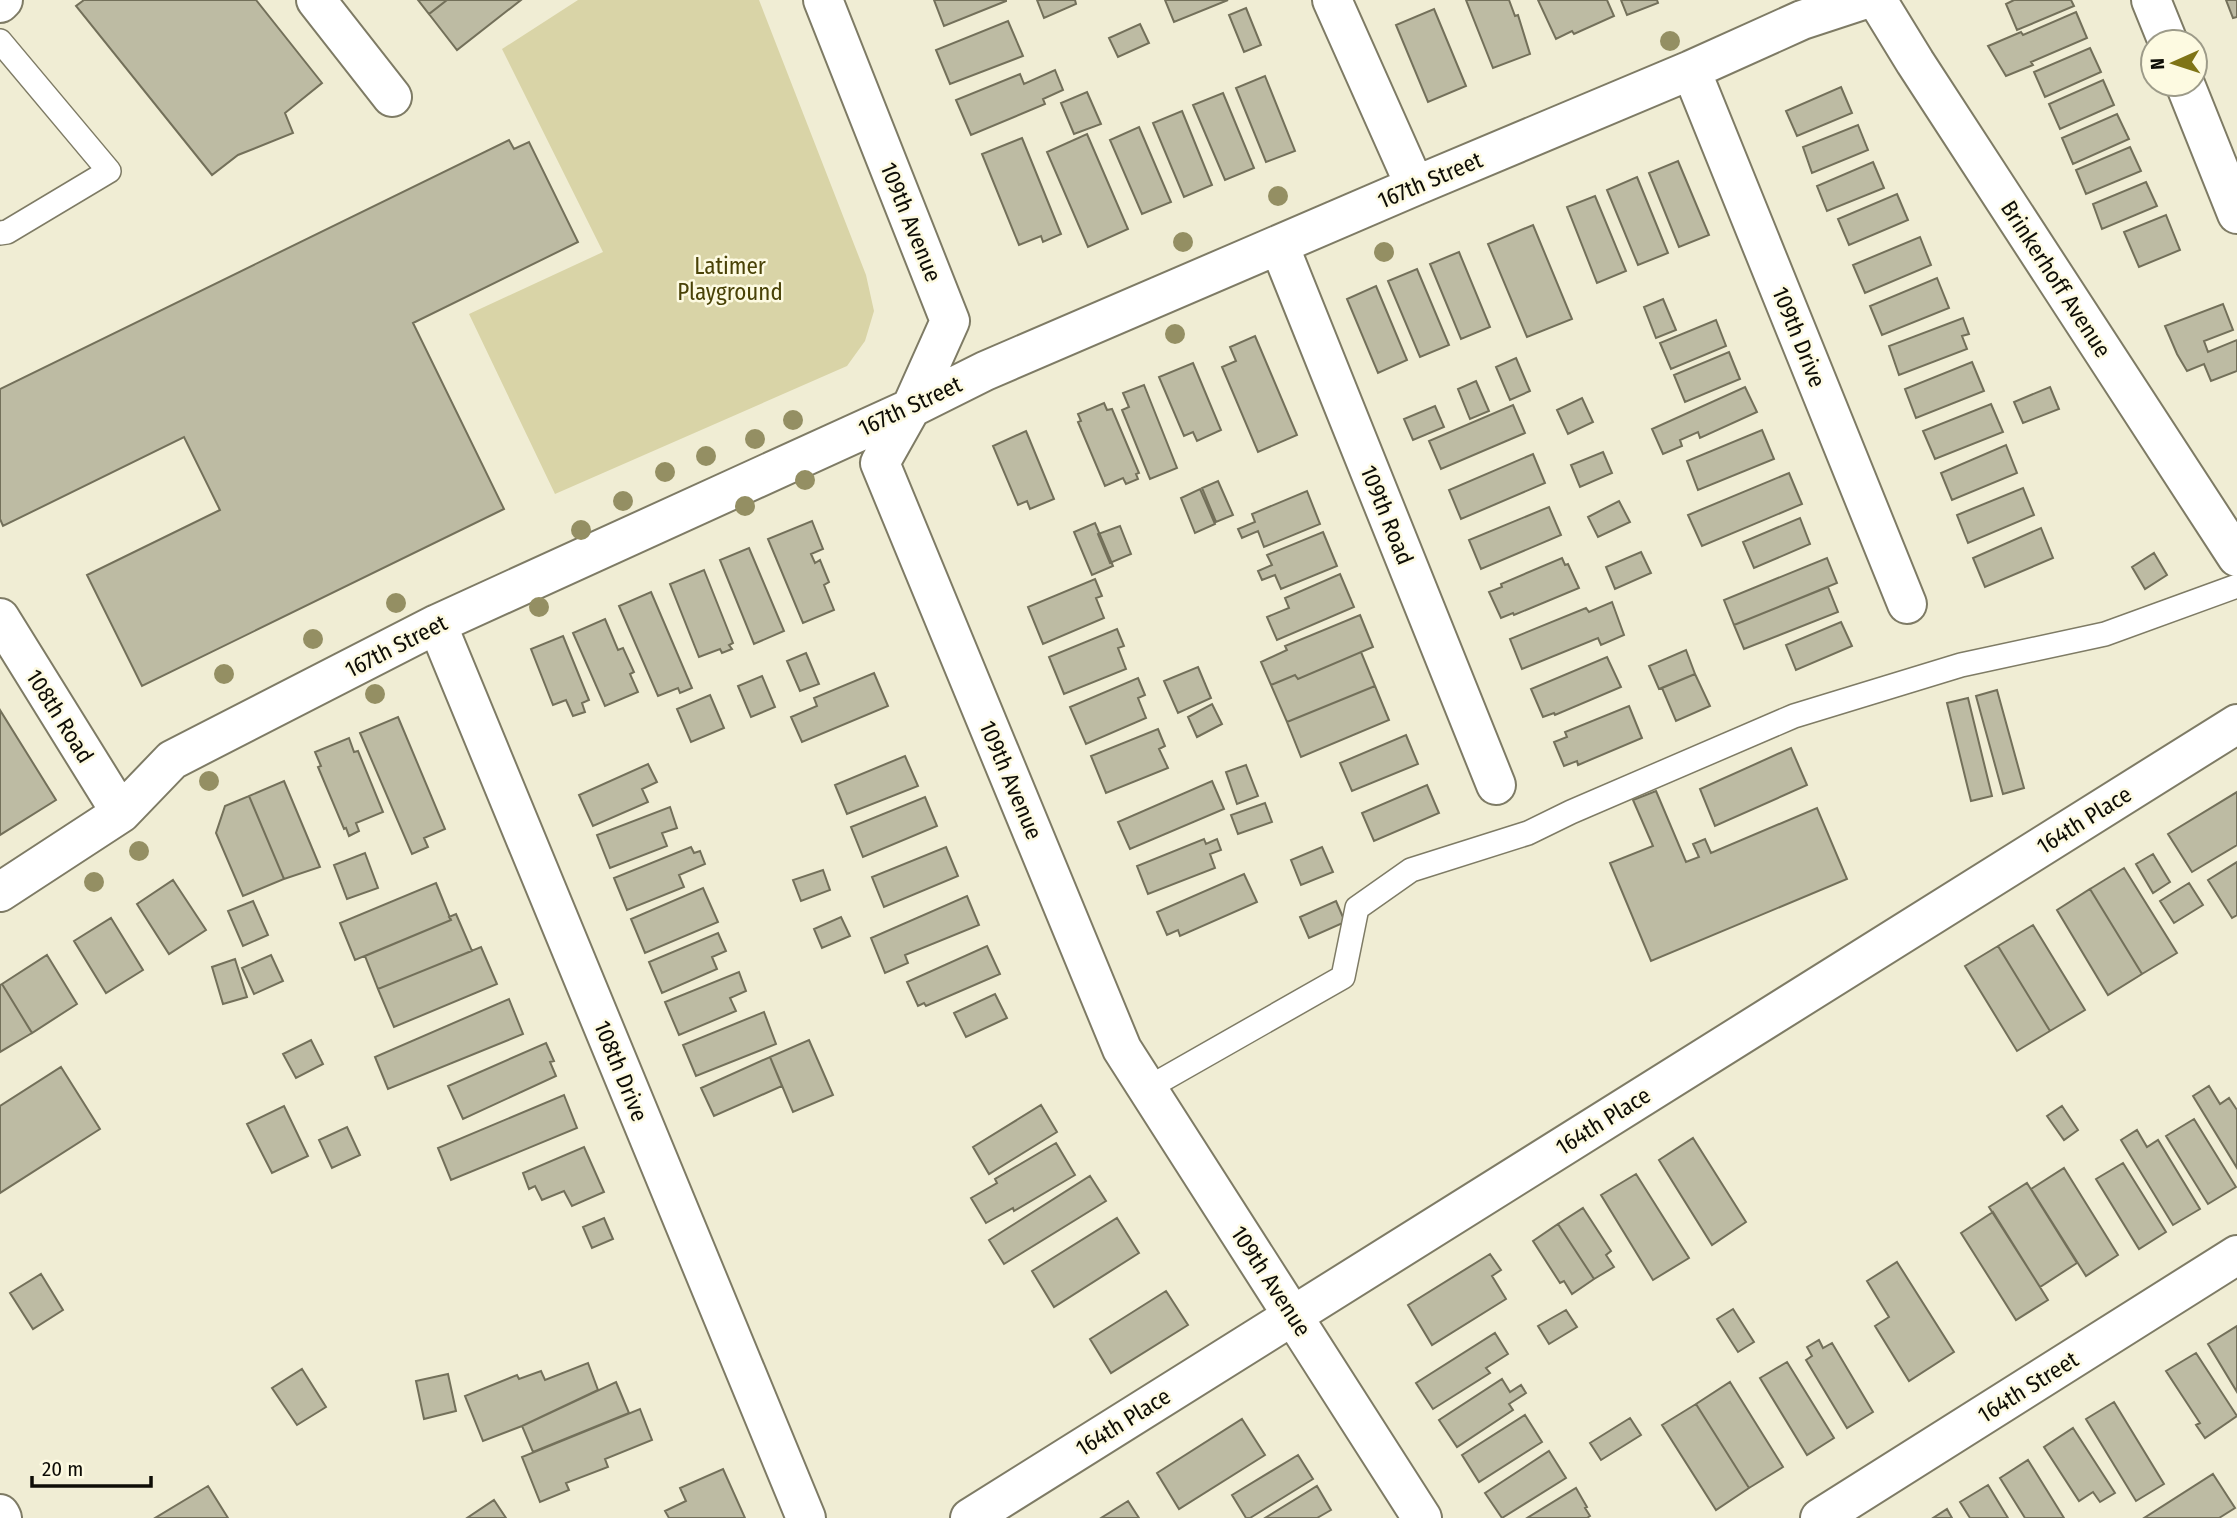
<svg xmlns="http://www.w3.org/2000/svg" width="2237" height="1518" font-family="'Fira Sans Condensed',sans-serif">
  <rect width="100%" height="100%" fill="#f0edd4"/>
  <!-- green -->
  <path fill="#d9d4a7" d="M578,0H759L866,275L874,311L865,341L847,366L555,494L469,314L603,252L502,49Z"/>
  <!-- building -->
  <path fill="#bdbba3" stroke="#73705a" stroke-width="2" d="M84,0H256L322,83L285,113L293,133L238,155L212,175L76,6Z
    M418,0H447L429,14Z
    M447,0H521L457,50L429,14Z
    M934,0H1006V1L944,26Z
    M1037,0H1075L1076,4L1044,18Z
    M1165,0H1228L1174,22Z
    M1466,0H1509L1515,16L1518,15L1530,54L1493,68Z
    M1538,0H1607L1614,16L1574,34L1572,31L1556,39Z
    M1621,0H1657L1658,3L1627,15Z
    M2014,0H2071L2074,6L2017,30L2006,4Z
    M2226,0H2237V17L2233,18Z
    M1246,8L1261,45L1244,52L1229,15Z
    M1434,9L1466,86L1428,102L1396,25Z
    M2076,12L2087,38L2031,62L2033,65L2006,76L1988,46L2021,32L2023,35Z
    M1008,21L1023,56L950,84L936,50Z
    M1140,24L1149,43L1118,57L1109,38Z
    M2090,48L2101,72L2045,97L2034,72Z
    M1055,70L1063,90L1043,99L1045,104L971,135L956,100L1020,74L1024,84Z
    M1265,76L1295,151L1266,162L1236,88Z
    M2103,80L2114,105L2060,129L2049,104Z
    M1841,87L1852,113L1797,136L1786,111Z
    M1087,92L1101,124L1074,134L1061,103Z
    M1223,93L1254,168L1225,180L1193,105Z
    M1182,111L1212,185L1184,197L1153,123Z
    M2117,114L2129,139L2073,164L2062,138Z
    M1858,125L1868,150L1812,173L1803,147Z
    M1139,127L1171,202L1142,214L1110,140Z
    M1087,134L1128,229L1088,247L1047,152Z
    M1022,138L1061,234L1043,242L1041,236L1019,245L982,154Z
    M509,140L514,149L529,142L578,242L413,323L504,509L142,686L87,575L220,510L184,437L3,526L0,519V389Z
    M2130,147L2141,171L2086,194L2076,170Z
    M1678,161L1709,235L1679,247L1649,173Z
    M1873,162L1884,188L1827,211L1817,186Z
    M1637,177L1668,253L1638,265L1607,190Z
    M2146,182L2157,206L2102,229L2093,204Z
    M1897,194L1908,220L1849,245L1838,219Z
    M1595,196L1626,271L1597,283L1567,207Z
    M2166,215L2180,250L2139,267L2124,232Z
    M1533,225L1572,319L1527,337L1488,244Z
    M1920,237L1931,265L1865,293L1853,265Z
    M1459,252L1490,327L1461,339L1430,264Z
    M1417,269L1449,345L1420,357L1388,281Z
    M1937,278L1949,308L1882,335L1870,306Z
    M1376,286L1407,360L1378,373L1347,299Z
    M1663,299L1676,330L1656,338L1644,307Z
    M2223,304L2233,330L2204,341L2208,352L2237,340V371L2211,381L2204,364L2187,371L2177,354L2165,326Z
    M1963,318L1969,334L1962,336L1967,349L1899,375L1889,346Z
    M1716,320L1726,346L1671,369L1660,343Z
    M1255,336L1297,435L1258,452L1222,367L1236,361L1230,347Z
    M1729,352L1740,379L1685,402L1674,375Z
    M1516,358L1530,391L1510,400L1496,367Z
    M1972,362L1984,391L1916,418L1905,389Z
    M1193,363L1221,430L1197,441L1193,432L1184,436L1159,377Z
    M1476,381L1489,411L1470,419L1458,389Z
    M1144,385L1177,468L1150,479L1122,410L1129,407L1123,393Z
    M1745,387L1757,412L1700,438L1698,432L1680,440L1682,446L1663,454L1652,429Z
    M2050,387L2059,409L2023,423L2014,402Z
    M1582,398L1593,422L1568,434L1557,410Z
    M1104,403L1107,410L1112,409L1139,473L1136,474L1138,479L1126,484L1123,478L1105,486L1078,422L1081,421L1078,414Z
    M1991,404L2003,432L1935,459L1923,431Z
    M1513,405L1525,433L1441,469L1429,441Z
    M1435,406L1444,427L1413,440L1404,419Z
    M1762,430L1774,459L1698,490L1687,461Z
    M1026,431L1054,499L1030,509L1027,501L1018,505L993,446Z
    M2006,445L2017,473L1952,500L1941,473Z
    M1603,452L1612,473L1580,487L1571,465Z
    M1533,454L1545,483L1461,519L1449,490Z
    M1789,473L1802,504L1702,546L1688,515Z
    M1218,481L1233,515L1216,522L1202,488Z
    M2023,488L2034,515L1968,543L1957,515Z
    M1200,489L1215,524L1195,533L1181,498Z
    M1307,491L1320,524L1264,547L1258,531L1242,538L1238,529L1255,522L1252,514Z
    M1619,501L1630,522L1598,537L1588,517Z
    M1549,507L1561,535L1481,569L1469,540Z
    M1800,518L1810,544L1754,568L1743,542Z
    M812,521L823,549L811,554L815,563L820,560L829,582L824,585L834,610L803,623L768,539Z
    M1095,523L1113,566L1092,575L1074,532Z
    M1120,526L1131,554L1110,563L1098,534Z
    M2041,528L2053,558L1985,587L1973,558Z
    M1323,532L1337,566L1281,589L1275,575L1262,580L1258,571L1272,565L1267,555Z
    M749,548L784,631L754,644L720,560Z
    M1641,552L1651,573L1615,589L1606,567Z
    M2154,553L2167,575L2145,589L2132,567Z
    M1562,558L1565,565L1568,564L1579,588L1514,615L1513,613L1501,618L1489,592L1502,587L1501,584Z
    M1827,558L1837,583L1734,625L1724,600Z
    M704,570L733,643L729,645L732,649L722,653L720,649L699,657L670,584Z
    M1340,574L1354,607L1277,640L1267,617L1289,608L1285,598Z
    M1095,579L1102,596L1096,598L1104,618L1043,644L1028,607Z
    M1828,587L1838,612L1744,649L1734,625Z
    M651,592L692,688L680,693L678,688L658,696L619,606Z
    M1612,602L1624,635L1601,645L1598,638L1522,669L1510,639L1586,608L1589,612Z
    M1360,615L1373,647L1298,679L1295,675L1271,685L1261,662L1287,650L1285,646Z
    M605,619L618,650L623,648L634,672L630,674L638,692L605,706L573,633Z
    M1841,622L1852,646L1796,670L1786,645Z
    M1117,629L1124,646L1118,648L1126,669L1064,694L1049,657Z
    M563,636L589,700L582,703L585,712L573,716L566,700L553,705L531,649Z
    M1686,650L1695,674L1659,689L1649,666Z
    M1361,652L1375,686L1287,722L1271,685L1295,675L1298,679Z
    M806,653L819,684L800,691L787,661Z
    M1607,657L1621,687L1555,715L1554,713L1543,717L1531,689Z
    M1198,667L1211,698L1178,713L1164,681Z
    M874,673L888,706L802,742L791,717L817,706L814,698Z
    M1695,674L1710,706L1676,721L1662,688Z
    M762,676L775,707L751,717L738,686Z
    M1138,678L1145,695L1138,698L1146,718L1086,744L1070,707Z
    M1375,686L1389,720L1301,757L1287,722Z
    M1997,690L2024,788L2003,794L1976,696Z
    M710,695L724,728L691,742L677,709Z
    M1968,698L1992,796L1971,801L1947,703Z
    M1212,704L1222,724L1197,737L1188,717Z
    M1629,706L1642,738L1578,765L1577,761L1564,766L1554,742L1567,737L1565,732Z
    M0,710L56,800L0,835Z
    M398,717L445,829L424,838L428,847L412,854L360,733Z
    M1158,729L1165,746L1159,749L1168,768L1106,793L1091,756Z
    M1406,735L1418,764L1352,791L1340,763Z
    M349,738L354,752L358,751L383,812L356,823L359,831L349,836L346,828L344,829L318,767L321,766L315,752Z
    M1791,748L1807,785L1715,826L1700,789Z
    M905,756L918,786L847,814L835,785Z
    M648,764L657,782L642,789L648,802L593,826L579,795Z
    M1246,765L1258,796L1237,804L1226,772Z
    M284,781L320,867L284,879L249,796Z
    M1212,781L1224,809L1130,849L1118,822Z
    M1427,785L1439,813L1374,841L1362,813Z
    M1656,791L1686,862L1699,857L1693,844L1705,839L1711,853L1817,808L1847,879L1651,961L1610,863L1653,846L1633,800Z
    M2237,792V845L2192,872L2168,834Z
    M249,796L284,879L243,896L216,833L225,806Z
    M925,797L937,826L863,857L851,827Z
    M1265,803L1272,822L1238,834L1231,815Z
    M670,807L677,828L662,833L667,846L610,868L597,835Z
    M1204,839L1206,844L1217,839L1221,850L1210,854L1215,868L1148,894L1137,866Z
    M691,847L694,853L700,851L705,864L679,875L684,887L627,910L614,878Z
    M946,847L958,876L884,907L872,877Z
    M1322,847L1333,872L1301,885L1291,860Z
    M365,853L378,888L347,899L334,865Z
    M2153,854L2170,882L2153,893L2136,864Z
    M2237,862V915L2232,918L2208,880Z
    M2124,868L2177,953L2142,974L2090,889Z
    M823,870L830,890L801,901L793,880Z
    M1244,874L1257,902L1180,936L1178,930L1167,935L1157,912Z
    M173,880L206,930L169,954L137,904Z
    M436,883L451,920L355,960L340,923Z
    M2189,883L2203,905L2174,923L2160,901Z
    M703,888L718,922L645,953L631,919Z
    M2090,889L2142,974L2108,995L2057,910Z
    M967,896L979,925L905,955L908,963L885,973L871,938Z
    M253,901L268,935L243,946L228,911Z
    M1336,901L1345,922L1309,938L1300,917Z
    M456,914L472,951L378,989L365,956L451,920L449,917Z
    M841,917L850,936L822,948L814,929Z
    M111,918L143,970L106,993L74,941Z
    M2033,925L2085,1010L2050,1031L1998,946Z
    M718,933L726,951L712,957L717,969L662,993L649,962Z
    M987,946L1000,974L926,1006L924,1003L918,1006L907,982Z
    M1998,946L2050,1031L2017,1051L1965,966Z
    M481,947L497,984L394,1027L378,989Z
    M47,955L77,1004L32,1033L2,984Z
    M271,955L283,981L254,994L242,968Z
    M235,959L247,997L223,1004L212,967Z
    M739,972L746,991L730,998L736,1011L679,1035L665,1002Z
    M2,984L32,1033L0,1052V985Z
    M995,994L1007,1018L966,1037L954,1013Z
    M509,999L523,1034L388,1089L375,1057Z
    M764,1012L776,1044L696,1076L683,1045Z
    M311,1040L323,1064L296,1078L283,1054Z
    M809,1040L833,1095L793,1112L770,1057Z
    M546,1043L554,1061L550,1062L556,1076L463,1119L448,1086Z
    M770,1057L782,1086L714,1116L701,1088Z
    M61,1067L100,1129L0,1193V1106Z
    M2209,1086L2220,1104L2229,1098L2237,1110V1168L2193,1096Z
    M564,1095L577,1128L451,1180L438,1148Z
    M1041,1105L1057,1132L989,1174L973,1147Z
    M284,1106L308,1156L272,1173L247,1124Z
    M2062,1106L2078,1130L2064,1140L2047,1116Z
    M2194,1119L2236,1187L2208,1204L2166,1136Z
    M347,1127L360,1155L332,1168L319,1140Z
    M2137,1130L2147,1147L2158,1140L2200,1209L2173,1225L2121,1140Z
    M1693,1138L1746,1222L1712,1245L1659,1160Z
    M1056,1143L1075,1175L1014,1211L1013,1208L986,1223L971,1198L997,1183L995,1179Z
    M584,1147L604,1192L572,1206L564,1191L542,1200L535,1186L529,1189L523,1173Z
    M2123,1163L2166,1232L2139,1249L2096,1179Z
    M2064,1168L2118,1255L2086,1276L2031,1189Z
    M1636,1174L1689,1258L1653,1280L1601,1195Z
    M1090,1176L1106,1201L1004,1264L989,1240Z
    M2027,1183L2077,1263L2040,1287L1989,1207Z
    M1583,1208L1611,1251L1606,1255L1614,1267L1594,1279L1558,1224Z
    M1993,1212L2048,1300L2016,1320L1961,1233Z
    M604,1218L613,1239L592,1248L583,1227Z
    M1117,1218L1139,1253L1054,1307L1032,1271Z
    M1558,1224L1594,1279L1572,1294L1564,1281L1560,1283L1533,1241Z
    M1490,1254L1501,1270L1492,1276L1506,1299L1432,1345L1408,1305Z
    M1897,1262L1954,1352L1909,1381L1875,1326L1889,1317L1867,1281Z
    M41,1274L63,1310L33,1329L10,1293Z
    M1166,1291L1188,1325L1111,1373L1090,1339Z
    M1733,1309L1754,1342L1738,1352L1717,1319Z
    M1566,1310L1577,1327L1549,1344L1538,1326Z
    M2237,1326V1392L2208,1344Z
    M1495,1333L1508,1354L1486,1368L1490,1373L1433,1409L1416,1383Z
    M1819,1340L1823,1348L1832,1343L1873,1412L1847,1428L1806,1360L1812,1356L1807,1347Z
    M2196,1353L2237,1416L2205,1438L2196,1425L2200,1423L2166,1371Z
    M1787,1362L1834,1438L1807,1455L1760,1378Z
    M588,1363L598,1390L522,1426L483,1441L465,1396L517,1375L519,1379L541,1371L545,1380Z
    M302,1369L326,1407L297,1425L272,1388Z
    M448,1374L456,1411L424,1419L416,1381Z
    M1502,1379L1510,1392L1521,1385L1526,1393L1509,1404L1513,1410L1457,1447L1439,1420Z
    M616,1382L629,1413L533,1452L522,1426Z
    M1730,1382L1783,1467L1749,1488L1696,1404Z
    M2114,1402L2164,1484L2136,1501L2086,1419Z
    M1696,1404L1749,1488L1716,1510L1662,1425Z
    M640,1409L652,1440L605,1459L608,1467L566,1483L569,1490L540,1502L522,1457Z
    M1525,1415L1542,1442L1479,1482L1462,1455Z
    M1630,1418L1641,1435L1601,1460L1590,1443Z
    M1242,1419L1265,1455L1179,1509L1157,1473Z
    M2073,1428L2115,1493L2100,1502L2093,1492L2079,1501L2044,1447Z
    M1549,1451L1566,1478L1502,1518L1485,1493Z
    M1298,1455L1313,1479L1250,1518H1246L1232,1495Z
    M2028,1460L2064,1518H2025L2000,1478Z
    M723,1469L745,1518H669L665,1511L686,1501L680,1488Z
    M2213,1474L2235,1508L2219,1518H2144Z
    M1988,1485L2008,1518H1970L1960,1502Z
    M208,1486L228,1518H155Z
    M1317,1486L1331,1510L1317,1518H1265Z
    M1576,1488L1587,1507L1585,1508L1590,1516L1587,1518H1527Z
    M494,1500L506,1518H467Z
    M1128,1501L1139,1518H1101Z
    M1947,1509L1952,1518H1933Z"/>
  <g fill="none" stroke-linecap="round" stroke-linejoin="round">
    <!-- lane casing -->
    <g stroke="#7e7b65" stroke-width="26">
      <path id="lane" d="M0,41L109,171L7,232L0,233
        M1148,1088L1343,977L1357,908L1411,870L1528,833L1571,812L1794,716L1961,665L2105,634L2237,586"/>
    </g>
    <!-- street casing -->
    <g stroke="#7e7b65" stroke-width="42">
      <path id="street" d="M316,0L392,97
        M823,0L950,321L911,408L880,463L1122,1049L1422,1518
        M1332,0L1415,186
        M1877,0L1915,62L2237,557
        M2151,0L2168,42
        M0,3L3,0
        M1691,70L1907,604
        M2185,84L2237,214
        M1279,245L1496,785
        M0,618L121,813
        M437,624L806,1518
        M0,892L121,813L172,760L437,624L911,408L985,371L1415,186L1691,70L1802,20L1863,0
        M0,1514L2,1518
        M970,1518L2237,724
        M1820,1518L2237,1255"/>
    </g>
    <!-- lane -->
    <use href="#lane" stroke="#fff" stroke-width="23"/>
    <!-- street -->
    <use href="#street" stroke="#fff" stroke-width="38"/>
  </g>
  <!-- trees -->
  <g fill="#948f63">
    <circle cx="1670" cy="41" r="10"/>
    <circle cx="1278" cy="196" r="10"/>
    <circle cx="1183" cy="242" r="10"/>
    <circle cx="1384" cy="252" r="10"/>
    <circle cx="1175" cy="334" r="10"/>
    <circle cx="793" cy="420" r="10"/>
    <circle cx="755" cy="439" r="10"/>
    <circle cx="706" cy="456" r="10"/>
    <circle cx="665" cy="472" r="10"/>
    <circle cx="805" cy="480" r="10"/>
    <circle cx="623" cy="501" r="10"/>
    <circle cx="745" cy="506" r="10"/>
    <circle cx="581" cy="530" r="10"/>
    <circle cx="396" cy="603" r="10"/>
    <circle cx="539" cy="607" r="10"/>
    <circle cx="313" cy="639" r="10"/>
    <circle cx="224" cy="674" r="10"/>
    <circle cx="375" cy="694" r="10"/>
    <circle cx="209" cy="781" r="10"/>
    <circle cx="139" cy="851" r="10"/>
    <circle cx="94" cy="882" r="10"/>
  </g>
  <g text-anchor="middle" stroke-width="5" stroke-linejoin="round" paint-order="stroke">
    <!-- street labels -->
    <g font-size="23" fill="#0e0d06" stroke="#fdfae1">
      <text transform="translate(1430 180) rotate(-23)" y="8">167th Street</text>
      <text transform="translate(911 222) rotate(68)" y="8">109th Avenue</text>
      <text transform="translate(2056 279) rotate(57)" y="8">Brinkerhoff Avenue</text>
      <text transform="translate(1799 337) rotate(68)" y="8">109th Drive</text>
      <text transform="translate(910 406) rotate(-25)" y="8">167th Street</text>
      <text transform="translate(1387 515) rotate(68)" y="8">109th Road</text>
      <text transform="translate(396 646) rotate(-27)" y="8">167th Street</text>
      <text transform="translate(60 716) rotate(58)" y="8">108th Road</text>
      <text transform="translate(1011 780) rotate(67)" y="8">109th Avenue</text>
      <text transform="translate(2084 820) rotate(-32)" y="8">164th Place</text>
      <text transform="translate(621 1071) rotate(68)" y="8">108th Drive</text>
      <text transform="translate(1603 1121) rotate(-32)" y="8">164th Place</text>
      <text transform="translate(1271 1281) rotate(57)" y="8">109th Avenue</text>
      <text transform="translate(2028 1387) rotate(-32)" y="8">164th Street</text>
      <text transform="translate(1123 1422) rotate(-32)" y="8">164th Place</text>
    </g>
    <!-- park labels -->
    <g font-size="23" fill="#494207" stroke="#fdfae1">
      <text x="730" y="274">Latimer<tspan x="730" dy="26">Playground</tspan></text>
    </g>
  </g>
  <!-- north arrow -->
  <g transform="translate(2174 63) rotate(267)"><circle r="33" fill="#fdfae1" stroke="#9d9b89" stroke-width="2"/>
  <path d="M0-5L12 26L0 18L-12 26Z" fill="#7f7416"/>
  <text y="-10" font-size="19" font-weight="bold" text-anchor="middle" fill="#0e0d06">N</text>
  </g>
  <!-- scale -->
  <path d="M32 1476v10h119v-10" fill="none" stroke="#0e0d06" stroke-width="3.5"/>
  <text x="42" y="1476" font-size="21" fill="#0e0d06" stroke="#fdfae1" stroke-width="5" paint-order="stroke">20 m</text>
</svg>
